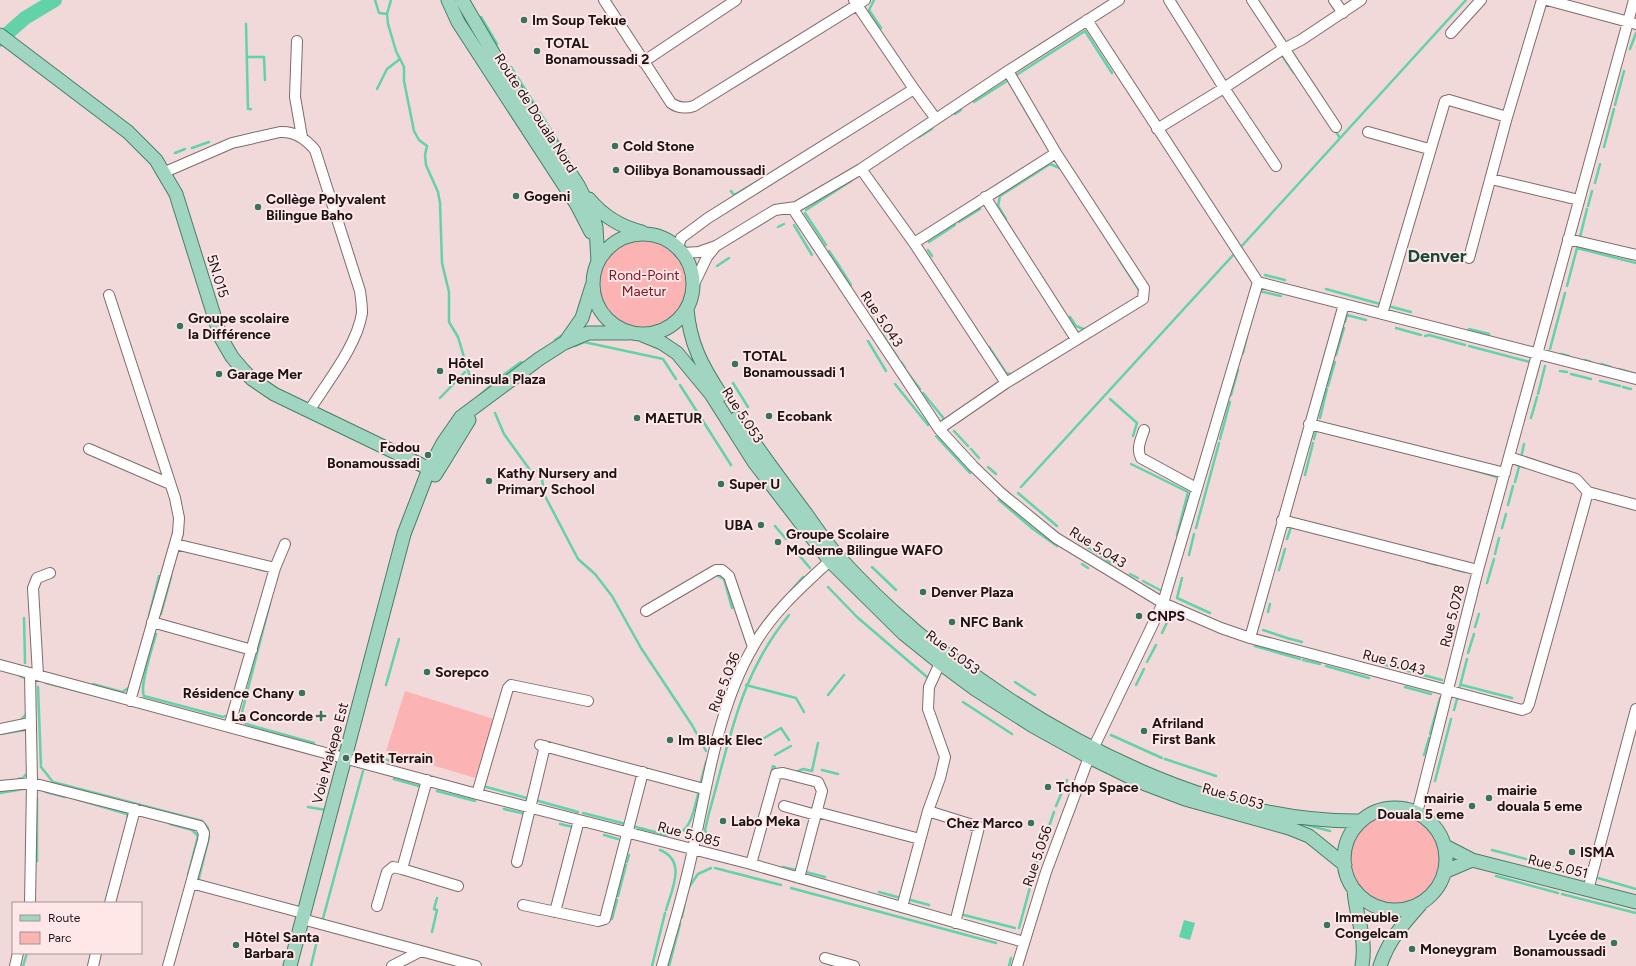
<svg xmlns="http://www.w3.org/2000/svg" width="1636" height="966" font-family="Figtree,sans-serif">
  <rect width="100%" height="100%" fill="#f1d9d9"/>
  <!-- green -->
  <path fill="#fcb3b3" d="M600 283a44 44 0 1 1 88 0a44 44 0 1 1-88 0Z
    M405,691L494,719L475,778L386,751Z
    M1348 861a47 47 0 1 1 94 0a47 47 0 1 1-94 0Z"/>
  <!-- water -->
  <path fill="#62d2a9" d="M1184,920L1195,923L1190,940L1179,937Z"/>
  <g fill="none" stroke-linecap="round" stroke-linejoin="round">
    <!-- stream -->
    <path stroke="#62d2a9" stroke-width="2.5" d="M375,0L379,13L387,14
      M391,0L387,14L388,24L396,51L404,67V81L414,131L419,140L427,146L425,155L426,165L438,192L440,203L442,263L449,292V322L458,337L470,377
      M874,0L869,10L881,28
      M481,17L497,44
      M246,24L248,109H251
      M1630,49L1636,33
      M1281,54L1294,73
      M247,57H264L265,80
      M511,67L570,160
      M1015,76L1085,31L1112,73
      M1008,80L1038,132
      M377,89L387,69L400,59
      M974,102L1010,79
      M1615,105L1624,71
      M955,114L961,110
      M1334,129L1340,138
      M919,137L932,129
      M1604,147L1614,109
      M192,148L209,142
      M175,153L185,149
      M1595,183L1600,164
      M731,191L734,195L758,181
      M1588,206L1592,191
      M806,210L851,181
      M805,213L826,245
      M1006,219L998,206L1000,196L1050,164L1062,169
      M959,222L980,209
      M794,225L812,255
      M778,227L784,224
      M1580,237L1587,209
      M929,242L955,225
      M1239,249L1466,0
      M928,250L932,256
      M829,251L840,267
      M1119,259L1139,290
      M717,266L729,258
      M841,269L851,285
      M1265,275L1285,280
      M1567,286L1577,248L1636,263
      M1326,289L1380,304
      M1259,291L1281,296
      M1388,306L1411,312
      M871,317L876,324
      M1070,317L1076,326L1086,330
      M1345,322L1347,315L1366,320
      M1396,328L1421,335
      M1469,329L1489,334
      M881,332L898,358
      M1425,336L1429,335L1465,345
      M555,340L564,334
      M868,341L886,371
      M575,346L584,342L663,359L676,379
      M1469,346L1530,362
      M989,347L1006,373L1015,375
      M1550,349L1565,293
      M1243,353L1247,336
      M1561,354L1569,356
      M1336,355L1344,328
      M1585,360L1591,362
      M901,362L905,368
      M1601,364L1611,367
      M1619,369L1636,374
      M1560,371L1567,372
      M907,372L920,389
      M1571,374L1591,379
      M1600,381L1620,386
      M733,383L748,407
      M895,384L928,425
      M680,385L731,465
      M1328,386L1335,362
      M1623,387L1631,389
      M923,393L945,420
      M1538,394L1545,366
      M1231,395L1238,370
      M478,397L498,379L521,362
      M440,398L465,372
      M1110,399L1137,423L1133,436
      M495,413L504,434L530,470L538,471L541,474L545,496L578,559L595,574L612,596L641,648L692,725L706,751
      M1320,418L1327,389
      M1531,418L1537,397
      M954,431L968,446
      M936,436L970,473
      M1220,439L1230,402
      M1314,439L1317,428
      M971,449L979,458
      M1521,458L1524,444
      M1131,464L1188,492L1177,535
      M988,467L996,474
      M1470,469L1497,477
      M1305,475L1313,443
      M1515,482L1520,463
      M1021,487L1235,253
      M1018,493L1057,526
      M999,500L1033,529L1057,546
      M1508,505L1513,486
      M775,526L786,539
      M1196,528L1219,443
      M1502,528L1506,514
      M1074,538L1111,563
      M1287,539L1291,527H1293
      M792,547L810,568
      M1495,554L1499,538
      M1172,555L1176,541
      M1189,555L1194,534
      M1426,562L1437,565
      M1082,564L1088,568
      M872,567L896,590
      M1453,569L1465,572
      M1279,570L1285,549
      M1130,574L1138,578
      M716,575L724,579L732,608
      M1182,578L1177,598L1210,613
      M1143,581L1160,590
      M1487,583L1494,559
      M828,587L857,617L927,677
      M270,603L241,716L246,724L314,743
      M1268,612L1270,604
      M161,614L171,577
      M149,616L159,576
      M24,618L25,663
      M766,619L803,577
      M1475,627L1479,614
      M1263,630L1290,639
      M1162,633L1169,618
      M156,634C153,646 139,686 144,696L223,717L225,716
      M1291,639L1302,642
      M1255,646L1300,659
      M1468,653L1474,634
      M1303,660L1320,664
      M1147,662L1156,645
      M1382,664L1442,680
      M1326,666L1369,678
      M20,676L25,678L26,680
      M1015,682L1035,695
      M46,683L105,698
      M93,684L122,692L130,687
      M386,685L399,639
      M746,685L796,698L804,712
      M1136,685L1144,669
      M1462,685L1512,698
      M1460,686L1467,659
      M38,687L41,767L53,782L202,821L208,828L209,837L198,882
      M1405,687L1431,694
      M828,695L844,675
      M963,702L1012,734
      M1454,710L1457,699
      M20,721L27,713
      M0,734L25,730
      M1430,734L1440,698
      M1111,735L1162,758
      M761,740L781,728L789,740
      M775,755L791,746
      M1424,755L1429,738
      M384,759L399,763
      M1165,759L1216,776
      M822,770L838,774
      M796,772L803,769L812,771L818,743
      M771,774L773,766L775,767
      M18,779L23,778L28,772
      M394,779L419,786
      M1435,781L1451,719
      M700,785L706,762
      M483,786L530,799
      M437,791L475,801
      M46,792L65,797
      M0,793L23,789
      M76,799L127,814L128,819
      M535,800L578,812
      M1056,806L1067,780
      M308,807L326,810
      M504,809L526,814
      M583,813L626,824
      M170,824L192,830L198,836L188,875
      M560,824L573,827
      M1303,824L1330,831
      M632,826L659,833
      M661,834C692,840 692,814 699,791
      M604,835L618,839
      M709,841L705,830L709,813C730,740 739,676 789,615
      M660,850C687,861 672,889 666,910
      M1492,850L1583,874
      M37,861V798
      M627,862L629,855
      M783,867L796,870
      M715,868L781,885
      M802,871L825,877
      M1496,876L1558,893
      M1598,878L1636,889
      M689,887L698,874L711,868
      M791,888L996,943
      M879,892L901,898
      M1562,894L1636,913
      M618,896L626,865
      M907,899L929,905
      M964,915L1015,928
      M682,917L685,902
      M612,919L617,900
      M322,922L363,771
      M1019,928L1037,861L1054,812
      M432,932L437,910L434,909L437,898
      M23,966L27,953
      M311,966L316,945
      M652,966L665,913
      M669,966L680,924
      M1009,966L1011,958"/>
    <!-- river -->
    <path stroke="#62d2a9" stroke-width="14" d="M0,40L25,18L55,0"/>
    <!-- minor casing -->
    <g stroke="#806b6b" stroke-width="12">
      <path id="minor" d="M604,0L671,103C678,108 685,109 694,106L857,5L854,0
        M1169,0L1224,88L1276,166
        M1252,0L1336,127
        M1334,0L1343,13
        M1547,0L1636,24
        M1087,20L1258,282L1636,379
        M1451,33L1481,0
        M297,41L295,97L302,137
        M643,62L736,0
        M914,89L936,119
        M1157,129L1224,88L1280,51L1301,40L1361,0
        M1368,132L1429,149
        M861,169L914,243L1006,383
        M165,172L232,143L280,132C295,131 306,139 315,150L360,291C361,298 362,306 362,313C357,346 327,382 309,411
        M1491,179L1579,200
        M985,197L1076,339
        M793,209L939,429L973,466L1001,493L1056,538L1163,603L1221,628L1250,638L1522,710L1527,708L1529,704L1588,492
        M1568,239L1636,255
        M914,243L1056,153
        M678,247L681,238L708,218L914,89L857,5L865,0
        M684,253L699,252L716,246L775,210L796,207L861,169L1008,71L1119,0
        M1469,258L1507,117L1542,0
        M694,284L707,257L715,247
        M109,295L175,498L179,518L178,533L130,701
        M1382,314L1445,101L1449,100L1507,117
        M1309,424L1505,473
        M939,429L1006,383L1143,299L1144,288L1056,153L1008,71
        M1144,430C1141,439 1136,449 1141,458L1196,488
        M89,449L170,484
        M1509,457L1576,479L1588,492L1636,505
        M1282,520L1478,570
        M175,544L275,568
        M646,611L716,570H722L729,576L753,647
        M152,622L252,650
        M1250,638L1344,304
        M0,665L477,794L751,864L1024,942
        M30,673L32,783L30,903
        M38,675L33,588L37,578L50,573
        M229,727L275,568L285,544
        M0,729L30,723
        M540,745L704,789
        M0,786L32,783L200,826L204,833L203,840L168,966
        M477,794L508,688L511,685L588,701
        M784,806L816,815
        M928,811L979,827L955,923
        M817,812L920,839
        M1417,813L1478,570L1634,0
        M517,862L545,746
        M751,864L776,774L783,773L818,782L822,791L799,878
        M402,869L458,886
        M191,883L303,913
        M1588,890L1636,709
        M110,903L135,809
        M523,905L598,921L605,919L643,772
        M377,906L387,872L393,867L402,869L427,780
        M902,907L928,811L940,778L945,757L928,709L929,687L940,663
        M555,912L579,820
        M302,919L421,951
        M825,958L854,966
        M15,966L18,953
        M93,966L96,953
        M392,966L421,951L476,966
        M662,966C673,927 685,889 693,849C708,782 718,707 753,647C773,611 805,584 835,556
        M1017,966L1046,872L1089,757L1163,603L1258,282"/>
    </g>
    <!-- major casing -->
    <g stroke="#487f69" stroke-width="15">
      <path id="major" d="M448,0L458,22L577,205L591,232
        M462,0L506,75L578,185L592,213L596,227L598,262
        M0,35L128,132L156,160L176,194L221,338L232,357L243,370L252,379L274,394L436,472
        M589,199C603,216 621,227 642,232
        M593 284a50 50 0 1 1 100 0a50 50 0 1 1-100 0Z
        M687,309C690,344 702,366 721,395
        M640,334L662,343L677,353L711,394L754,462L830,561L904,634L940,663L975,689L1033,726L1089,757L1140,782L1185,799L1289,828L1309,836L1345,865
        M566,341L582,318L592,286
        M737,418C759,451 783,483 807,515C817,529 826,543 838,556C860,580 885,605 910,626C921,637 935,645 947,655C1060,742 1215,823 1361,821
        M435,475L469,420
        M1344 859a51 51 0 1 1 102 0a51 51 0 1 1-102 0Z
        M1445,846L1472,860L1636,902
        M1444,872L1472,860
        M1354,890C1356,919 1367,936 1362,966
        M290,966L404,534L429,469L443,443L461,417L539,359L564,343L588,333H629
        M1380,966C1388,941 1403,924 1420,905"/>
    </g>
    <!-- minor -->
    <use href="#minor" stroke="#fff" stroke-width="10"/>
    <!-- major -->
    <use href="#major" stroke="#a0d5c1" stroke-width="13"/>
  </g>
  <!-- markers -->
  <g fill="#39735d" stroke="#fee7e6" stroke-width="1.5">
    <circle cx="524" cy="20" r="4"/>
    <circle cx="537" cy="51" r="4"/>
    <circle cx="615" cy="146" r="4"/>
    <circle cx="616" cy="170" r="4"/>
    <circle cx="516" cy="196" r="4"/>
    <circle cx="258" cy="207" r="4"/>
    <circle cx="180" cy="326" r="4"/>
    <circle cx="735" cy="364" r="4"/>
    <circle cx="440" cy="371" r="4"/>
    <circle cx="219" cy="374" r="4"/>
    <circle cx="769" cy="416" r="4"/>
    <circle cx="637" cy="418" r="4"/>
    <circle cx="428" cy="455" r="4"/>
    <circle cx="489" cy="481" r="4"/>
    <circle cx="721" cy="484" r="4"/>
    <circle cx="761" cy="525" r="4"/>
    <circle cx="778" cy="542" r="4"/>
    <circle cx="923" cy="592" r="4"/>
    <circle cx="1139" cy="616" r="4"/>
    <circle cx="952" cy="622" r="4"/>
    <circle cx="427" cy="672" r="4"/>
    <circle cx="302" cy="693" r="4"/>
    <path d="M319 710h4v4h4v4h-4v4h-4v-4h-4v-4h4z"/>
    <circle cx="1144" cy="731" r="4"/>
    <circle cx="670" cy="740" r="4"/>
    <circle cx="346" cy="758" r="4"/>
    <circle cx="1048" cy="787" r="4"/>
    <circle cx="1489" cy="798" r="4"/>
    <circle cx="1472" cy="806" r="4"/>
    <circle cx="723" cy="821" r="4"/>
    <circle cx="1031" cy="823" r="4"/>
    <circle cx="1572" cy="852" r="4"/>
    <circle cx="1327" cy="925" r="4"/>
    <circle cx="1614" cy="943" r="4"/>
    <circle cx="236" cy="945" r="4"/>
    <circle cx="1412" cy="949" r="4"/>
  </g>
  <g text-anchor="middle" stroke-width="4" stroke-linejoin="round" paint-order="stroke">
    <!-- poi labels -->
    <g font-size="14" font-weight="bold" fill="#1c1414" stroke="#fee7e6" text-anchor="start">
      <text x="532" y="25">Im Soup Tekue</text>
      <text x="545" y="48">TOTAL<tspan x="545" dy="16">Bonamoussadi 2</tspan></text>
      <text x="623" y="151">Cold Stone</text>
      <text x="624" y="175">Oilibya Bonamoussadi</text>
      <text x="524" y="201">Gogeni</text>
      <text x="266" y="204">Collège Polyvalent<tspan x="266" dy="16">Bilingue Baho</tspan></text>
      <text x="188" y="323">Groupe scolaire<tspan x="188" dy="16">la Différence</tspan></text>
      <text x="743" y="361">TOTAL<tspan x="743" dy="16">Bonamoussadi 1</tspan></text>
      <text x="448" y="368">Hôtel<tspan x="448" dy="16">Peninsula Plaza</tspan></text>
      <text x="227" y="379">Garage Mer</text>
      <text x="777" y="421">Ecobank</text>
      <text x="645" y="423">MAETUR</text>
      <text x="420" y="452" text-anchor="end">Fodou<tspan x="420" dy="16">Bonamoussadi</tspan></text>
      <text x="497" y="478">Kathy Nursery and<tspan x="497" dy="16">Primary School</tspan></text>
      <text x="729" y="489">Super U</text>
      <text x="753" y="530" text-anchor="end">UBA</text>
      <text x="786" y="539">Groupe Scolaire<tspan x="786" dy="16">Moderne Bilingue WAFO</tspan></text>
      <text x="931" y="597">Denver Plaza</text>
      <text x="1147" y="621">CNPS</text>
      <text x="960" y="627">NFC Bank</text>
      <text x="435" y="677">Sorepco</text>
      <text x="294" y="698" text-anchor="end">Résidence Chany</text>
      <text x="313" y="721" text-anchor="end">La Concorde</text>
      <text x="1152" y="728">Afriland<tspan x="1152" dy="16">First Bank</tspan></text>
      <text x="678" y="745">Im Black Elec</text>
      <text x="354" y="763">Petit Terrain</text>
      <text x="1056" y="792">Tchop Space</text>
      <text x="1497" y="795">mairie<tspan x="1497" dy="16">douala 5 eme</tspan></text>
      <text x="1464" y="803" text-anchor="end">mairie<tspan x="1464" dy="16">Douala 5 eme</tspan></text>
      <text x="731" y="826">Labo Meka</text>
      <text x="1023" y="828" text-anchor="end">Chez Marco</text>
      <text x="1580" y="857">ISMA</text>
      <text x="1335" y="922">Immeuble<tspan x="1335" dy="16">Congelcam</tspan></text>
      <text x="1606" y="940" text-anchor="end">Lycée de<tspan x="1606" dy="16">Bonamoussadi</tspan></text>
      <text x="244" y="942">Hôtel Santa<tspan x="244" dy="16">Barbara</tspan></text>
      <text x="1420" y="954">Moneygram</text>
    </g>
    <!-- street labels -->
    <g font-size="14" fill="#1c1414" stroke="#fee7e6">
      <text transform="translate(536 113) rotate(57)" y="5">Route de Douala Nord</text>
      <text transform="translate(218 276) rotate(73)" y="5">5N.015</text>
      <text transform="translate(882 319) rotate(56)" y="5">Rue 5.043</text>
      <text transform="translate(743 415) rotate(57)" y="5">Rue 5.053</text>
      <text transform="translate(1098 547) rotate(32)" y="5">Rue 5.043</text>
      <text transform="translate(1452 616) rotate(-76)" y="5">Rue 5.078</text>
      <text transform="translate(953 652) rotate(37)" y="5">Rue 5.053</text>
      <text transform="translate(1394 662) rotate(15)" y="5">Rue 5.043</text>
      <text transform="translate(724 682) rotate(-69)" y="5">Rue 5.036</text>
      <text transform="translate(330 753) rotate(-75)" y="5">Voie Makepe Est</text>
      <text transform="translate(1233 796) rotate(16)" y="5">Rue 5.053</text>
      <text transform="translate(689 834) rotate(15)" y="5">Rue 5.085</text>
      <text transform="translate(1037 856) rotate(-71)" y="5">Rue 5.056</text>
      <text transform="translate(1558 866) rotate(14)" y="5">Rue 5.051</text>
    </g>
    <!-- park labels -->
    <g font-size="14" fill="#871226" stroke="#fee7e6">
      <text x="644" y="280">Rond-Point<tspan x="644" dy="16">Maetur</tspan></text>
    </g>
    <!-- district labels -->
    <g font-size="18" font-weight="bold" fill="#184837" stroke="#fee7e6">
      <text x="1437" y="262">Denver</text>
    </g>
  </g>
  <!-- legend -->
  <rect x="12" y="902" width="130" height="52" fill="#fee7e6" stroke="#a49392"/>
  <rect x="20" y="915" width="20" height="6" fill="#a0d5c1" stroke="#a49392"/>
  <text x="48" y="922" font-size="12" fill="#1c1414">Route</text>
  <rect x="20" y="932" width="20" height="12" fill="#fcb3b3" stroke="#a49392"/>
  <text x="48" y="942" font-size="12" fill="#1c1414">Parc</text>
</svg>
